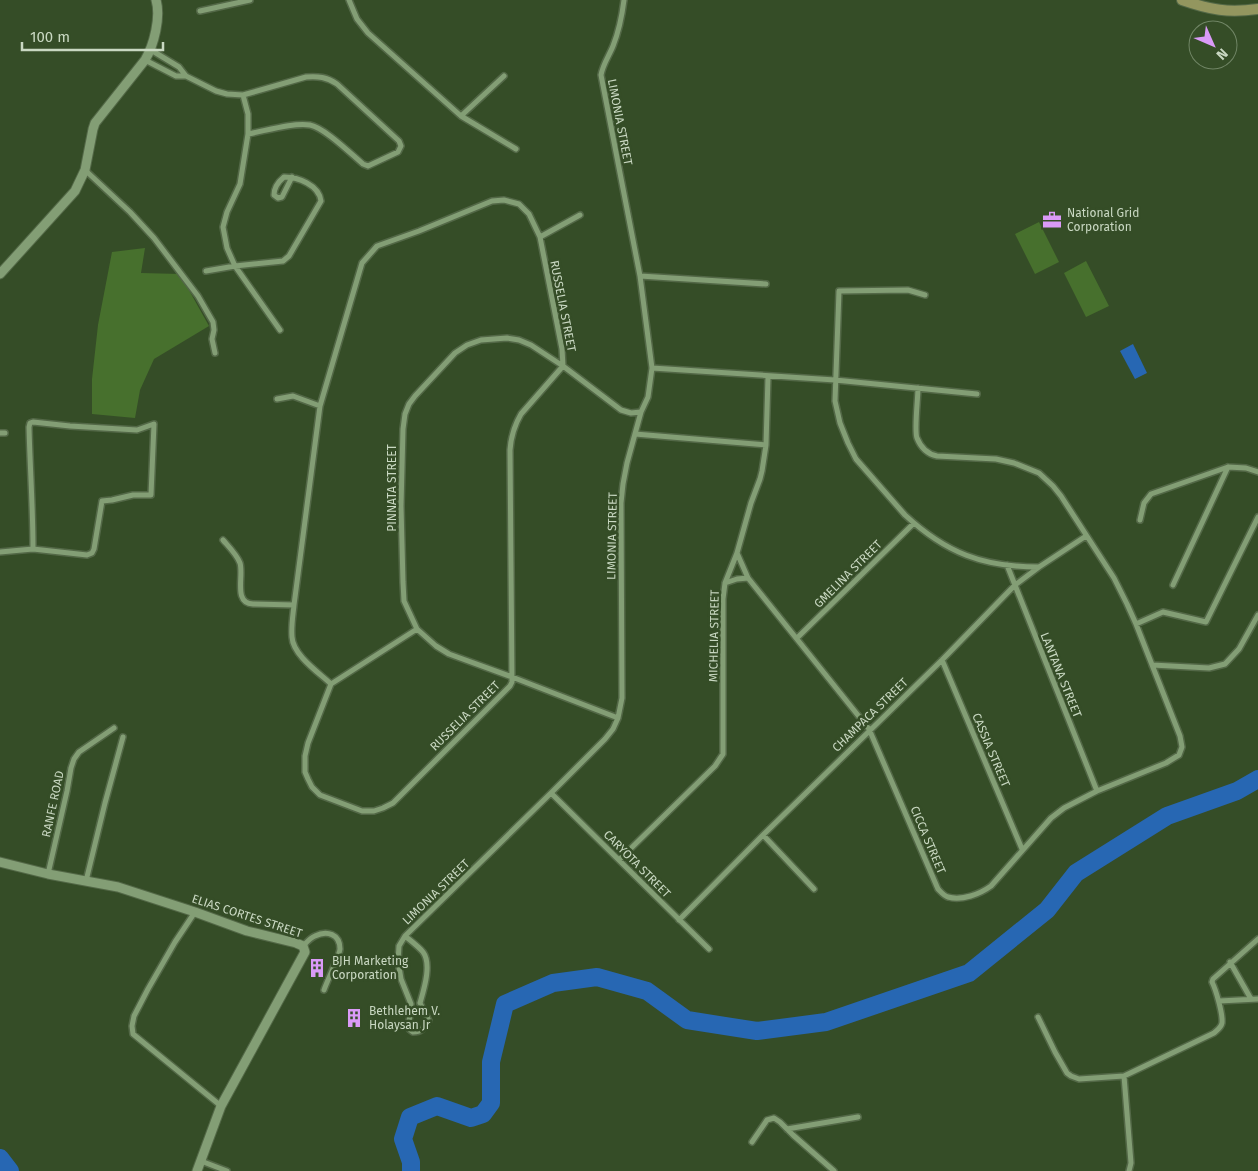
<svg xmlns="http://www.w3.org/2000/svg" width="1258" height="1171" font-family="'Fira Sans',sans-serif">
  <rect width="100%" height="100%" fill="#354d27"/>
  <!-- green -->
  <path fill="#47702d" d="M1039,222L1059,262L1035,274L1015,234Z
    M145,248L141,273L180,274L209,326L154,359L140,390L135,418L92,414V379L98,325L112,252Z
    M1086,261L1109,306L1086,317L1064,273Z"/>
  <!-- water -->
  <path fill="#2767b3" d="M1133,344L1147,373L1135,379L1120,351Z"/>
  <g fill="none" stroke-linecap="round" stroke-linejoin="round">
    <!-- river -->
    <path stroke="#2767b3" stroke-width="18" d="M0,1158L10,1171
      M411,1171V1162L403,1139L410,1117L437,1106L471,1118L483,1114L491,1103V1062L505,1004L553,983L597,977L647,991L687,1020L757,1031L826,1022L969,973L1047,910L1076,873L1167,816L1237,791L1258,779"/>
    <!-- minor casing -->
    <g stroke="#536847" stroke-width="8">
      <path id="minor" d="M349,0L357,19L368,33L461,116L516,149
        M200,11L250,0
        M151,50L179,67L186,76L216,91L227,94L243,95L248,114V134L240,184L227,212L223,227L227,248L235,266L280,330
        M145,60L176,76H186
        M243,95L306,77C318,76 327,77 337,84L399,141L401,146L398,152L368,166L363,164C351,154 325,128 310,125C294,122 265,131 248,134
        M461,116L504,76
        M85,170L130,212L154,238L198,296L213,322L214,330L212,339L215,353
        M540,237L580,215
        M206,271L235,266L283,261L289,256L321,201C319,185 298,177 284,177C278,182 274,188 274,195L278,198L282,197L292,177
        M640,276L766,284
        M925,295L908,290L839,291L835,401L840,423L848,443L856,459L905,515C946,553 983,567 1038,567
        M652,368L835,380L977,394
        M277,399L293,396L320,406
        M0,433H5
        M635,434L766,445
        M1140,520L1144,503L1151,494L1228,467L1246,468L1258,472
        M223,540C229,547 237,555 240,563C244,576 233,603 253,604L294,605
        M0,552L33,549L87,555L92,553L94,549L102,501L112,500L133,495H151L154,424L137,430L70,426L33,422L30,423L29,427C30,468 33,508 33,549
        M737,553L748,578L869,729L938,889C941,892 944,896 948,897C962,901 980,894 991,886L1051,818L1064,808L1097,791L1166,763L1179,755L1182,747L1180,736L1136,624L1127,604L1114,578L1061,496L1053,486L1039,473L1014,463L996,459L937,456C927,454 921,448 917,438C914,431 918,398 918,388
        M1007,565L1097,791
        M725,583L737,579L748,578
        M1173,585L1228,467
        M1136,624L1163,612L1206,622L1258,517
        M797,638L914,523
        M942,660L1022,849
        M1152,665L1209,668L1225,664L1239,649L1258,615
        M331,684C318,672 293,655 292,637C291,626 293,615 294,605L320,406L362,263L377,246L419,231L492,201L504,200L519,204L529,214L540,237L562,349L563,366L521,414C514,426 511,436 510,450L512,682L510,686L393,803L383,808L374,811H362L320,795L312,787L308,779L305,772V756L308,743L331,684L417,629
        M618,718L512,677L449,654L436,646L417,629L404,601L403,582L401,506L403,429L405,414L409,404L415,396L455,353L467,345L481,340L507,338L519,340L531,345L563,366L621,410L631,413L641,412
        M551,793L709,949
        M763,835L814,889
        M619,860L715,766L723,754V599L725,583L737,553L751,503L760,479L762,471L766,445L768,377
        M48,874L67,791L71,768L74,759L79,752L114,728
        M86,881L105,803L123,737
        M195,912L175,942L148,989L134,1016L132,1026L133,1034L221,1106
        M679,920L763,835L942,660L1015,585L1039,567L1086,536
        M405,936C411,941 418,946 423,952C432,964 424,989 420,1003
        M303,946C306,943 310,938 315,936C327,930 340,934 340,949C339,957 327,981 324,990
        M1230,962L1251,999
        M1219,1001L1258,999
        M420,1003L429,1021C424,1028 422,1032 413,1032L409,1029V1023L411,1004L401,979L398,961L399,946L405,936L551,793L605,739L613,729L618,718L622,698L621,503L623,484L627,463L641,412L648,397L652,368L640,276L601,75C603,64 609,56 613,46C619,31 622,16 624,0
        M1038,1017L1055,1052L1067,1073L1071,1076L1079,1079L1124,1076L1214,1033C1217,1030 1221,1028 1222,1023C1223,1014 1216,990 1212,982L1213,979L1258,939
        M1124,1076L1131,1163L1129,1171
        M787,1129L858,1117
        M752,1142L767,1120L774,1118L780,1122L793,1135L834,1171
        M201,1161L227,1171"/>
    </g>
    <!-- tertiary casing -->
    <g stroke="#536847" stroke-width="11">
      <path id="tertiary" d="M0,274L75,191L85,170L93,129L95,123L145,60C154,45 161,17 156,0
        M0,862L48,874L118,887L195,912L247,931L296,943L303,946L305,952L221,1106L197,1171"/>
    </g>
    <!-- secondary casing -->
    <g stroke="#536847" stroke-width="12">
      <path id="secondary" d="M1182,0C1211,10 1228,13 1258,9"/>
    </g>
    <!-- minor -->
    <use href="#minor" stroke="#839e75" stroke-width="5"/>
    <!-- tertiary -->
    <use href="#tertiary" stroke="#839e75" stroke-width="9"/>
    <!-- secondary -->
    <use href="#secondary" stroke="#93965f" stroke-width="10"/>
  </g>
  <!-- icons -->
  <defs>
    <g id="office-bare" transform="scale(1.5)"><path d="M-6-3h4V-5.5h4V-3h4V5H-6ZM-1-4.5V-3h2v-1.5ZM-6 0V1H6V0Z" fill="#da9af7" stroke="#354d27" stroke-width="2.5" paint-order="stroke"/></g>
    <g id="building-bare" transform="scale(1.5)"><path d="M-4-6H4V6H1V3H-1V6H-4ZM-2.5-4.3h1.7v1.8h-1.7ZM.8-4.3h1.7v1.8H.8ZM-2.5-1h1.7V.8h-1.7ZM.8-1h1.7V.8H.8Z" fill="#da9af7" stroke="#354d27" stroke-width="2.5" paint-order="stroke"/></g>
  </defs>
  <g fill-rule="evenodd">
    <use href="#office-bare" x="1052" y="220"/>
    <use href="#building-bare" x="317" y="968"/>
    <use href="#building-bare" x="354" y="1018"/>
  </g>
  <g text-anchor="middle" stroke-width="5" stroke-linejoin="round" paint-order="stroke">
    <!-- street labels -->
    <g font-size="12" fill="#c9d8c2" stroke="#354d27">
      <text transform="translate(620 122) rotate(79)" y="4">LIMONIA STREET</text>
      <text transform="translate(563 306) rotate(79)" y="4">RUSSELIA STREET</text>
      <text transform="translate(392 488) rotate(-90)" y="4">PINNATA STREET</text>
      <text transform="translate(612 536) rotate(-89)" y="4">LIMONIA STREET</text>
      <text transform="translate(848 574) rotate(-45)" y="4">GMELINA STREET</text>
      <text transform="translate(714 636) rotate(-89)" y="4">MICHELIA STREET</text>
      <text transform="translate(1061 675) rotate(68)" y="4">LANTANA STREET</text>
      <text transform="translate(870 715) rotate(-44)" y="4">CHAMPACA STREET</text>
      <text transform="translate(465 716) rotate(-45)" y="4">RUSSELIA STREET</text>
      <text transform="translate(991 750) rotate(67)" y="4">CASSIA STREET</text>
      <text transform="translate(53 804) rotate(-78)" y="4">RANFE ROAD</text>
      <text transform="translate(928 840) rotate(67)" y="4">CICCA STREET</text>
      <text transform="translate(637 864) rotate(45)" y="4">CARYOTA STREET</text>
      <text transform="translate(436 892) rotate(-44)" y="4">LIMONIA STREET</text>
      <text transform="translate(247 916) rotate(18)" y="4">ELIAS CORTES STREET</text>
    </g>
    <!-- poi labels -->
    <g font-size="12" fill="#c9d8c2" stroke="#354d27" text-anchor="start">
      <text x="1067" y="217">National Grid<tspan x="1067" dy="14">Corporation</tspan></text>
      <text x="332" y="965">BJH Marketing<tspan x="332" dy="14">Corporation</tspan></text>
      <text x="369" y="1015">Bethlehem V.<tspan x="369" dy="14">Holaysan Jr</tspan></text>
    </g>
  </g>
  <!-- north arrow -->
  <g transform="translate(1213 45) rotate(135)"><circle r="24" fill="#354d27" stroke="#708565"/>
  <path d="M0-4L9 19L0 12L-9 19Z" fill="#da9af7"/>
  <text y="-8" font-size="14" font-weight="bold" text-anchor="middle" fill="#c9d8c2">N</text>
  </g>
  <!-- scale -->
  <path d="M22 42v8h141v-8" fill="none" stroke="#c9d8c2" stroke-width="2.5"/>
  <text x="30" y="42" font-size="15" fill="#c9d8c2" stroke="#354d27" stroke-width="4" paint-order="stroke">100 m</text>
</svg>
